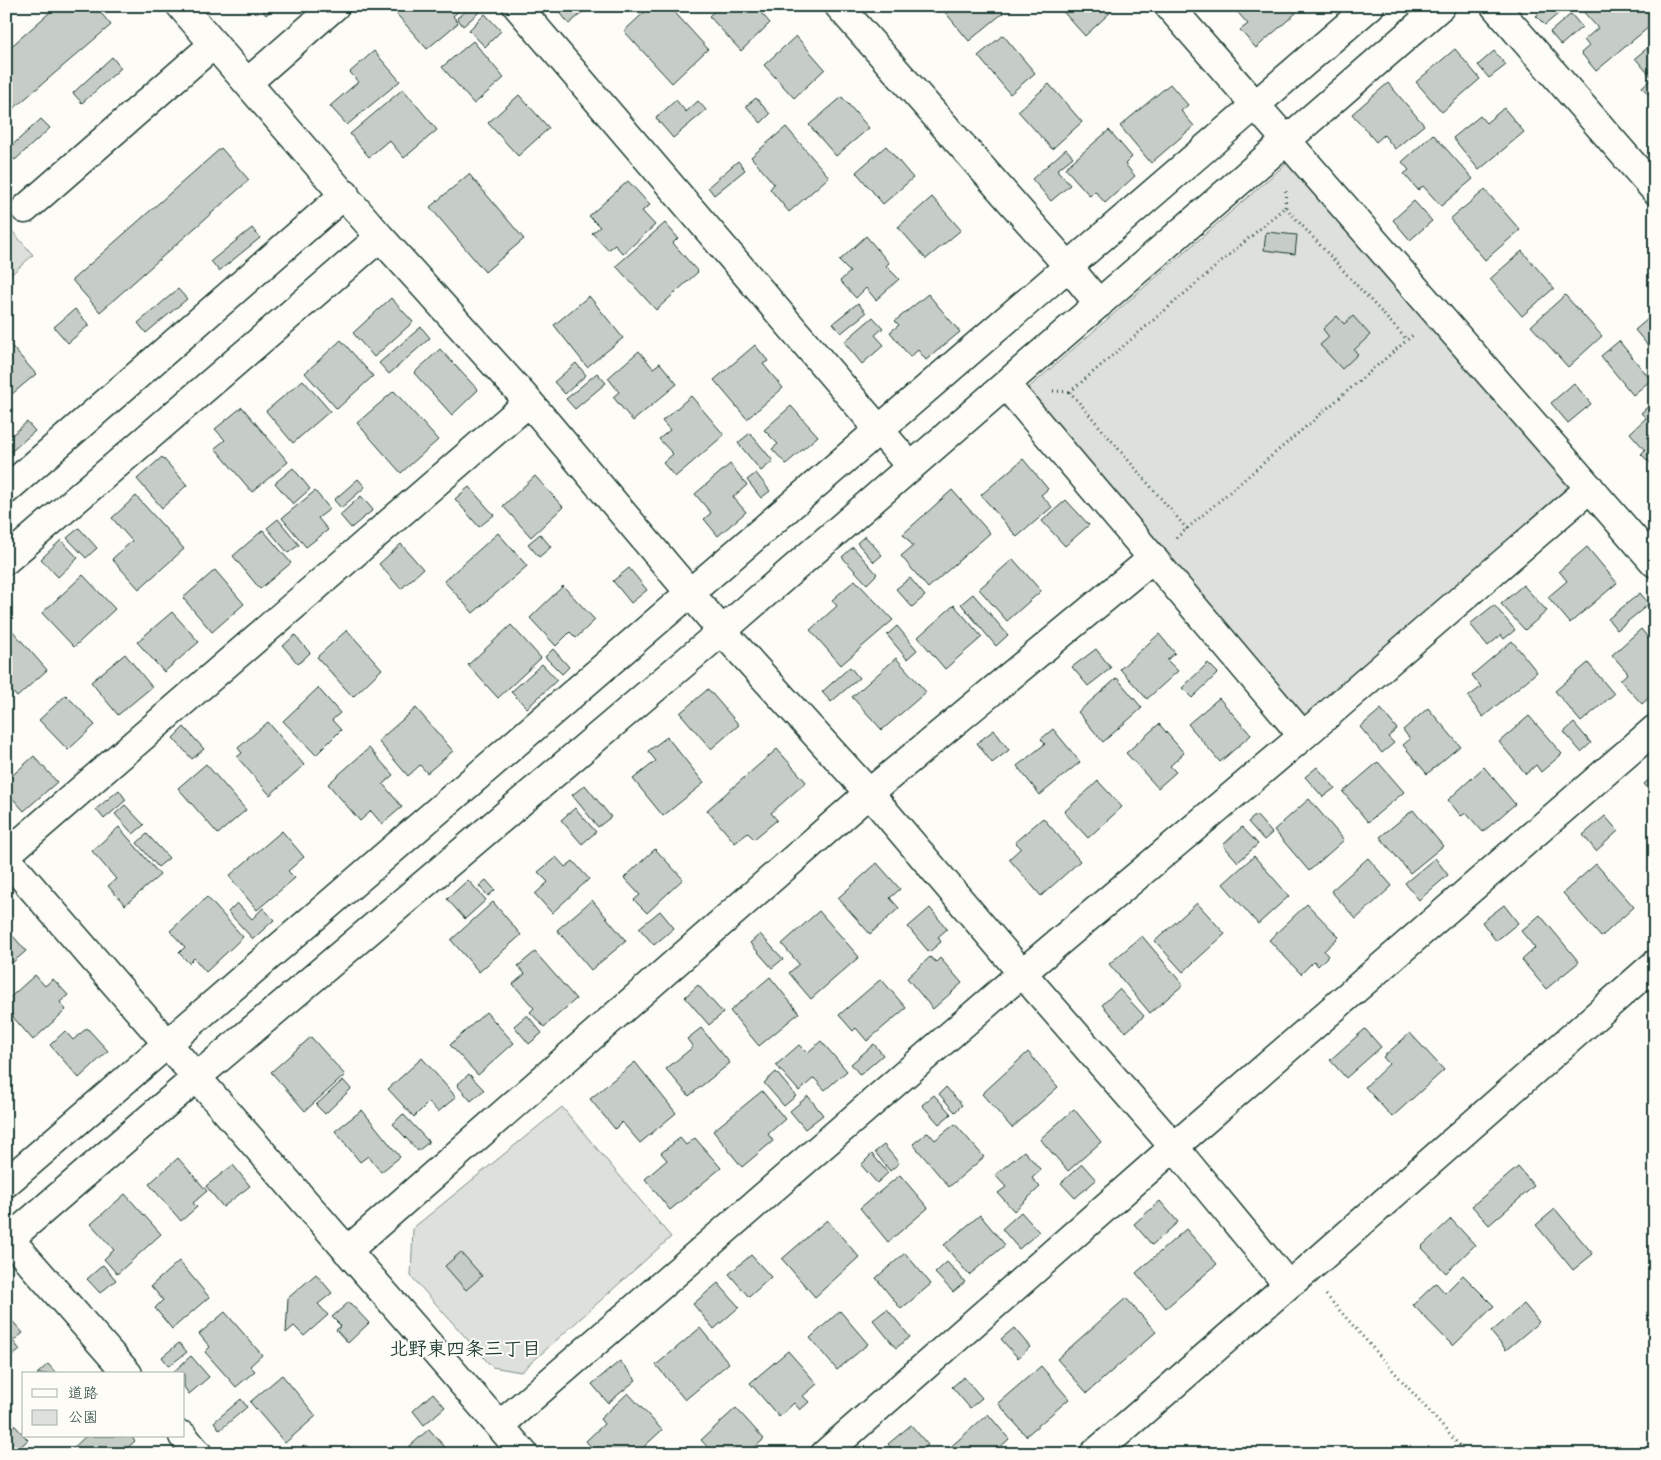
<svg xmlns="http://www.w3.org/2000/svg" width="1661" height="1460" font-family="Dekko,'Klee One',sans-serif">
  <rect width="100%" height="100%" fill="#fdfcf7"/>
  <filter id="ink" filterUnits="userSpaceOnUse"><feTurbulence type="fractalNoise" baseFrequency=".02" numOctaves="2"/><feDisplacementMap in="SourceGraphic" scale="10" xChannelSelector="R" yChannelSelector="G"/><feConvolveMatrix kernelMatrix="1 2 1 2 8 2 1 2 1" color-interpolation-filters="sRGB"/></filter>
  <g filter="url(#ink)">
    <!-- green -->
    <path fill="#dde0db" stroke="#7e8e88" d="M1287,163L1573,486L1305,719L1026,390Z
      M6,224L33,255L6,279Z
      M562,1107L671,1237L521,1372L492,1367L411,1276L413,1228Z"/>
    <!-- building -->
    <path fill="#c6cdc7" stroke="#1f3d34" d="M57,6H95L111,25L6,115V51Z
      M259,6H276L266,15Z
      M397,6H458L461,9L453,16L458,23L427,49L393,10Z
      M465,6H481L483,9L463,26L457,18L468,9Z
      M565,6H590L569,24L559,11Z
      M651,6H669L708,49L672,83L624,31Z
      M720,6H755L770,23L741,51L709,16Z
      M940,6H997L1003,13L969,41Z
      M1058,6H1112L1114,9L1085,36Z
      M1232,6H1290L1296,13L1256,48L1240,30L1248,24Z
      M1547,6H1567L1545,25L1536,16Z
      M1642,6L1655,20V22L1596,71L1581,53L1589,46L1584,40L1598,28L1579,7Z
      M485,14L501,31L485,47L469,30Z
      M1571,14L1582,27L1561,45L1550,32Z
      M1003,35L1035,73L1010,94L978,56Z
      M796,36L825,69L794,98L764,65Z
      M473,41L504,78L474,104L442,67Z
      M1655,42V102L1642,87L1652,78L1635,58Z
      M1455,49L1480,79L1442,112L1416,82Z
      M374,51L400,81L347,125L330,106L358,82L350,72Z
      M1494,51L1506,65L1489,78L1478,65Z
      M112,57L121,68L82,103L73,93Z
      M1388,83L1424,125L1395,149L1384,135L1376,142L1352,114Z
      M1049,84L1082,122L1052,149L1018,111Z
      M1170,84L1188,105L1181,111L1194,126L1151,163L1120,126Z
      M403,89L437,130L404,158L389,140L369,157L350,134Z
      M519,95L549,128L518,156L488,123Z
      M842,97L869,128L836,156L809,125Z
      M756,98L770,114L761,123L746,106Z
      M676,100L686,112L698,101L706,110L673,138L656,118Z
      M1504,108L1524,132L1479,170L1453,138L1480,116L1486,123Z
      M41,119L50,128L15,160L6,151Z
      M786,127L829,177L789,212L770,189L774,184L751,157Z
      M1109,130L1132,157L1125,164L1135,176L1105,203L1095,191L1090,196L1065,168Z
      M1433,134L1473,179L1441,206L1423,186L1418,190L1404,174L1409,170L1402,162Z
      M886,146L913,178L883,204L856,172Z
      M221,148L249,180L100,312L72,280Z
      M1066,149L1073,157L1057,170L1070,185L1051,201L1032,179Z
      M738,161L745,170L714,195L708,187Z
      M469,174L524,239L485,272L430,207Z
      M628,181L650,205L642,211L655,225L623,254L615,245L608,250L592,233L600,227L589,216Z
      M1485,190L1520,230L1485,260L1450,219Z
      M932,197L961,230L926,259L898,227Z
      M1414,201L1432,221L1410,240L1393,220Z
      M665,223L678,238L673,243L698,272L656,310L616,266Z
      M252,228L260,238L219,271L211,261Z
      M1266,232L1297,235L1295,254L1264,250Z
      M866,236L889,263L886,266L899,279L876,300L866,288L856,298L840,281L850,272L839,261Z
      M1522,251L1554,288L1522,316L1490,279Z
      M178,289L187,299L146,333L138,323Z
      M928,294L960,332L926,360L918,350L910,357L890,332L899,325L895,321Z
      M1565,295L1602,336L1568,367L1531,326Z
      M589,296L623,338L587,367L554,325Z
      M391,298L413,322L374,357L353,333Z
      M858,303L866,313L841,333L833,323Z
      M75,309L89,325L68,343L54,327Z
      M1655,313V354L1635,330Z
      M1337,316L1344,324L1353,316L1370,335L1354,350L1358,354L1342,369L1320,345L1329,337L1323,329Z
      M873,317L883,328L875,335L884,345L862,364L844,342Z
      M421,327L430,338L389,374L379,363Z
      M6,340L36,374L6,399Z
      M341,340L373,376L337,409L305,373Z
      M1619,341L1651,380L1633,395L1601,356Z
      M755,345L768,361L763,364L783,388L747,419L714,380Z
      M440,349L478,390L452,415L414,373Z
      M639,351L653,368L660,363L677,384L633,421L613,397L619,392L608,378Z
      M576,363L586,375L565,394L554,382Z
      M597,373L606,383L575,409L566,399Z
      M303,380L330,411L293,443L266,411Z
      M1574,383L1591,404L1568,423L1551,403Z
      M394,391L438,440L401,473L357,423Z
      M691,396L724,435L675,477L663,463L673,454L659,439L670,430L662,421Z
      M1655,400V468L1641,454L1645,450L1630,433L1646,418L1641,413Z
      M791,406L818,436L786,464L772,449L778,444L764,430Z
      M242,407L288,462L252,492L215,448L225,440L215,429Z
      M27,422L35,431L6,456V440Z
      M750,433L773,461L761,471L738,443Z
      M162,457L187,485L162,508L137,479Z
      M1023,459L1048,489L1041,495L1052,507L1017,537L981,495Z
      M730,464L747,485L733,497L746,512L718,536L704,519L711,513L695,494Z
      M293,468L310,489L293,504L275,483Z
      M756,473L770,491L761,498L747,480Z
      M535,476L563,507L531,537L503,506Z
      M358,479L365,487L341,508L334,500Z
      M469,487L494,515L479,527L455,499Z
      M952,490L990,533L928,588L901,556L913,546L903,534Z
      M315,491L330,509L318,518L328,530L306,547L282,518Z
      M136,496L184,549L139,589L112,559L132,541L112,518Z
      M361,496L373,510L351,528L340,515Z
      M1066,500L1089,525L1065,546L1042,521Z
      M278,519L299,545L288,553L267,528Z
      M79,528L97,548L86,558L67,538Z
      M263,530L291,563L260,589L233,556Z
      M498,533L527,566L473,613L444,581Z
      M540,534L551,547L539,557L528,544Z
      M865,536L882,555L874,562L857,543Z
      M61,540L78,558L58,577L41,559Z
      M401,544L423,569L401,589L379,564Z
      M853,547L877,574L867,584L842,557Z
      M1587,547L1617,583L1570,623L1548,597L1567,581L1559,571Z
      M1013,559L1041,591L1007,621L979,589Z
      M629,568L647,590L631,603L613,581Z
      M215,570L244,604L212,632L183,598Z
      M83,575L115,609L74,647L42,613Z
      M910,578L925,596L912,607L896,589Z
      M855,580L893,620L841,665L810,630L837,606L832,600Z
      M1523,585L1547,611L1525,630L1501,604Z
      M563,586L595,620L576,638L570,632L556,646L530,618Z
      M1640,593L1649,604L1617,630L1608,619Z
      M973,594L1008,635L996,646L961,604Z
      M954,605L982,637L945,669L918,637Z
      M1494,605L1515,630L1504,639L1501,635L1488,646L1470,624Z
      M172,612L199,642L164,672L137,642Z
      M511,625L541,658L498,698L468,665Z
      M897,626L917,650L907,659L887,635Z
      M10,628L47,670L17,697L6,685V631Z
      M1641,629L1655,646V692L1642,704L1620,680L1628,673L1612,655Z
      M347,630L382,669L353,697L317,657Z
      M1159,634L1175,653L1167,660L1178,671L1147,699L1120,669Z
      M295,635L310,653L298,664L283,646Z
      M1512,641L1537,672L1483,717L1468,697L1481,687L1472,675Z
      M553,649L569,667L562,674L545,657Z
      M1096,649L1111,668L1088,686L1072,667Z
      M125,654L152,687L118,715L91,682Z
      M896,658L926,692L882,730L852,697Z
      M1208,663L1218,673L1192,698L1182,688Z
      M1588,663L1614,694L1581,722L1555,691Z
      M542,664L557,680L527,708L511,692Z
      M850,667L859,678L831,702L822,692Z
      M1117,678L1142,708L1103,742L1078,712Z
      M318,688L340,713L332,720L341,730L316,755L283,721Z
      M708,689L739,725L711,749L680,713Z
      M66,695L95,725L68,750L39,720Z
      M1219,698L1251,735L1220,762L1188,724Z
      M416,708L453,751L427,773L420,765L408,776L378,741Z
      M1428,708L1460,746L1427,774L1403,745L1410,739L1403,730Z
      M1381,709L1397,729L1388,737L1394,743L1382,753L1360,727Z
      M1529,716L1562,754L1541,772L1536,765L1526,774L1499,742Z
      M268,722L304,765L270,795L237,757L242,753L238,748Z
      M1574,723L1591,743L1581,752L1564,732Z
      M1159,724L1184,753L1170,766L1176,772L1158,788L1126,753Z
      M184,727L204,749L192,759L173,738Z
      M1053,729L1080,762L1040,795L1017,766L1045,744L1041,739Z
      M994,730L1009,750L992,763L977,743Z
      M667,737L704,783L663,816L633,779L656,761L648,751Z
      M369,748L393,775L383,784L402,807L382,824L371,811L360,821L328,784Z
      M777,749L806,782L771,813L777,820L754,839L748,833L735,843L707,810Z
      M34,756L57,782L24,811L6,791V781Z
      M1378,762L1404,792L1368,822L1343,792Z
      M206,764L246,810L218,834L178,788Z
      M1317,767L1335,788L1323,797L1305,777Z
      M1484,767L1515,804L1483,832L1466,813L1461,816L1448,800Z
      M1655,774V797L1644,784Z
      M1098,781L1122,807L1088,838L1064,812Z
      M585,785L611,817L598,827L572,795Z
      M119,790L126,800L104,819L96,809Z
      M1309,799L1344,840L1309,871L1274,830Z
      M125,805L144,825L133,834L115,814Z
      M575,808L596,832L582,844L561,820Z
      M1413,810L1443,846L1410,873L1380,837Z
      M1256,815L1272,833L1264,840L1248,822Z
      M1605,816L1618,831L1596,851L1583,835Z
      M1043,818L1080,861L1041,896L1009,859L1021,848L1015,842Z
      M119,827L160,875L125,905L108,886L116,879L92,851Z
      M1242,827L1258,844L1238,862L1223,845Z
      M282,831L304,857L288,871L295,878L257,910L229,876Z
      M147,834L169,858L158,867L137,843Z
      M655,849L683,879L647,913L634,900L640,895L624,878Z
      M1254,856L1289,896L1258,924L1223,884Z
      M556,857L565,867L573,861L589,879L552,913L535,894L548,882L538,872Z
      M1368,858L1392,886L1356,919L1331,891Z
      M1435,858L1448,875L1419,900L1405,883Z
      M877,863L900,889L890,898L899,908L870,934L838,898Z
      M1596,864L1634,907L1601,937L1563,893Z
      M468,880L486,900L465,919L447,899Z
      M486,880L495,890L488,896L479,886Z
      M207,897L243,937L206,972L194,958L189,963L179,953L185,947L170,931Z
      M592,900L626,941L591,970L557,930Z
      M493,902L521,935L479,972L451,940Z
      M237,903L252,919L263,908L274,920L253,939L228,912Z
      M1197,903L1225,934L1183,972L1155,941Z
      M1307,904L1339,937L1324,951L1328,956L1318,966L1314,961L1301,974L1269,940Z
      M1504,905L1518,923L1496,941L1482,922Z
      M930,908L947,929L938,937L941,942L929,952L908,927Z
      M660,911L674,928L654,945L639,928Z
      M819,911L859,957L811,999L789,973L799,964L782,944Z
      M1540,915L1579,962L1546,989L1522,960L1535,948L1521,931Z
      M6,928L26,951L6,968Z
      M760,934L783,959L772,968L750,943Z
      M1142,936L1183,985L1150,1013L1109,964Z
      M535,952L576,999L544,1027L530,1012L534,1008L513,984L525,974L518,966Z
      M930,957L936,962L940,958L962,983L933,1009L907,978Z
      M35,975L45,986L53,979L68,995L60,1002L66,1010L33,1040L6,1009V1001Z
      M770,977L799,1013L759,1046L730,1011Z
      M881,979L906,1008L867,1041L856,1028L853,1031L839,1015Z
      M698,985L723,1013L709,1025L685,997Z
      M1119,989L1144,1016L1126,1032L1102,1005Z
      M486,1012L514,1043L478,1075L450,1045Z
      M527,1015L542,1033L529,1044L514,1026Z
      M87,1028L108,1051L79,1078L50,1045L65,1031L73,1040Z
      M701,1028L730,1063L689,1096L666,1069L693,1047L687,1039Z
      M1365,1029L1381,1047L1346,1078L1330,1060Z
      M1410,1033L1444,1070L1392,1117L1365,1087L1389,1064L1383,1057Z
      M311,1037L345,1075L305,1111L271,1072Z
      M821,1041L847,1071L825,1090L814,1078L799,1091L776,1065L799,1045L807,1053Z
      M874,1044L883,1055L860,1075L851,1064Z
      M1028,1052L1058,1087L1012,1128L982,1094Z
      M422,1058L456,1097L438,1112L429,1102L414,1117L388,1089Z
      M635,1062L676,1113L640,1143L622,1122L615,1129L590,1099Z
      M776,1072L796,1096L784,1106L764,1083Z
      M469,1074L484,1090L471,1101L457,1085Z
      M343,1080L351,1089L325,1114L316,1105Z
      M946,1087L962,1105L955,1112L939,1094Z
      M762,1091L785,1119L768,1134L773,1141L742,1167L713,1131Z
      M934,1095L951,1114L939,1124L922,1105Z
      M808,1096L823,1115L805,1129L790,1111Z
      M1074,1109L1101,1142L1068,1171L1040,1139Z
      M362,1110L400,1157L381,1172L368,1156L360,1162L335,1131Z
      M403,1114L429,1142L418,1151L393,1124Z
      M955,1124L984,1157L949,1187L913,1144L928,1132L935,1140Z
      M680,1138L686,1145L695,1138L721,1168L670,1210L645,1179L667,1160L661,1153Z
      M884,1145L899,1163L890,1171L875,1152Z
      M1024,1151L1041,1170L1032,1178L1040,1187L1014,1211L998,1193L1006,1187L995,1175Z
      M872,1154L888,1173L877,1183L861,1165Z
      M178,1158L207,1191L193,1203L197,1207L181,1221L149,1184Z
      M1082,1164L1096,1180L1075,1198L1061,1183Z
      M233,1165L250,1186L223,1207L206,1186Z
      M1518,1167L1534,1186L1489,1225L1472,1206Z
      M900,1175L928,1208L888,1242L860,1208Z
      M125,1194L161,1234L117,1274L104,1259L114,1250L91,1224Z
      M1160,1201L1178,1222L1152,1245L1134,1224Z
      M1555,1209L1593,1254L1573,1270L1536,1225Z
      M1021,1212L1039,1232L1019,1249L1002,1229Z
      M980,1215L1005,1245L969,1275L944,1245Z
      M1451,1219L1475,1245L1446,1273L1421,1247Z
      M827,1220L859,1257L815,1297L782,1259Z
      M1186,1229L1217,1264L1166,1308L1136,1273Z
      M461,1252L482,1276L466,1290L445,1266Z
      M905,1253L931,1284L901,1309L876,1278Z
      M751,1255L771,1277L749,1297L729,1274Z
      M179,1261L209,1297L172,1329L155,1308L163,1300L151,1286Z
      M947,1262L965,1282L953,1292L935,1273Z
      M103,1265L116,1280L100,1293L87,1279Z
      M316,1274L332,1293L318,1304L328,1315L304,1336L294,1326L286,1333L288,1298Z
      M1463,1275L1494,1306L1453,1346L1413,1305L1436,1283L1445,1293Z
      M718,1283L739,1307L714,1329L693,1304Z
      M1126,1298L1156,1332L1087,1393L1057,1359Z
      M349,1302L369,1323L348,1343L336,1330L341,1326L332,1317Z
      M1524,1304L1539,1322L1506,1350L1491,1332Z
      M887,1309L910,1337L896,1348L873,1320Z
      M840,1311L868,1344L837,1370L810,1338Z
      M225,1312L262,1355L250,1366L255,1371L236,1387L205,1352L210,1347L199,1334Z
      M6,1314L23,1333L13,1341L20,1350L6,1361Z
      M700,1328L729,1363L685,1400L656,1365Z
      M1014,1328L1030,1347L1018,1358L1001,1339Z
      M179,1343L187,1352L169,1366L162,1357Z
      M788,1351L817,1384L803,1396L809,1402L800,1410L794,1403L779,1417L750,1383Z
      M191,1356L209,1377L189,1394L184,1387V1374L172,1373Z
      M620,1361L636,1380L608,1403L592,1384Z
      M48,1364L57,1374H37Z
      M1041,1366L1069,1399L1026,1436L998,1403Z
      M282,1375L316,1416L285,1443L250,1402Z
      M964,1377L982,1398L970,1408L952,1387Z
      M433,1393L445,1407L424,1425L413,1411Z
      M628,1393L662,1430L636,1454H597L586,1441L604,1424L600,1419Z
      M241,1399L247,1407L220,1430L214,1422Z
      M736,1408L764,1439L752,1450L756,1454H714L701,1440Z
      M988,1414L1009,1439L993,1454H950L947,1450Z
      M6,1416L28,1440L12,1454H6Z
      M911,1425L928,1445L918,1454H896L888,1444Z
      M429,1429L451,1454H401Z
      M86,1436H131L135,1441L121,1454H67Z
      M349,1446L356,1454H339Z"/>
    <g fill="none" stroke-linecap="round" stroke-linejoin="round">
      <!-- minor casing -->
      <g stroke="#1f3d34" stroke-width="31">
        <path id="minor" d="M181,6L380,237L529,402L722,631L869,793L1022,973L1174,1147L1288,1285
          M517,6L911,467
          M839,6L1068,266L1099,304
          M1169,6L1655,563
          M1495,6L1655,190
          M248,82L335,6
          M25,209L214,44
          M1006,385L1303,736
          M6,490L345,194
          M6,560L380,237
          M6,855L529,402
          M6,858L524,1454
          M6,1183L1370,6
          M6,1235L128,1374
          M6,1242L197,1077L722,631L1441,6
          M347,1251L869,793L1153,558
          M500,1425L1022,973L1303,736L1590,488
          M183,1436L198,1454
          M825,1454L1174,1147L1655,729
          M1094,1454L1288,1285L1305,1272L1655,964"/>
      </g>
      <!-- path -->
      <path stroke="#1f3d34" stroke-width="3" stroke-dasharray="1 4" stroke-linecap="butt" d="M1285,207L1286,188
        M1053,391L1070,392
        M1187,529L1070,392L1285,207L1407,340
        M1176,538L1414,334
        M1326,1295L1467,1454"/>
      <!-- minor -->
      <use href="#minor" stroke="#fdfcf7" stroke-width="28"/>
    </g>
  </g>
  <g text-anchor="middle" stroke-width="4" stroke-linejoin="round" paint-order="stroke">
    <!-- neighbourhood labels -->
    <g font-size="19" font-weight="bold" fill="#1f3d34" stroke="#fdfcf7">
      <text x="465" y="1355">北野東四条三丁目</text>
    </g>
  </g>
  <!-- margin -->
  <rect width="1661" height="1460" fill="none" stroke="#fdfcf7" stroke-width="25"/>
  <rect x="12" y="12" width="1636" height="1435" fill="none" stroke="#1f3d34" stroke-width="2" filter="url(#ink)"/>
  <!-- legend -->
  <rect x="22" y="1372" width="162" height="65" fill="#fdfcf7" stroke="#a4b0a9"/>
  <rect x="32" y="1389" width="25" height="8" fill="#fdfcf7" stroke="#a4b0a9"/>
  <text x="68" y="1398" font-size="15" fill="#1f3d34">道路</text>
  <rect x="32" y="1410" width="25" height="15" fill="#dde0db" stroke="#a4b0a9"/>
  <text x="68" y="1422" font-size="15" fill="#1f3d34">公園</text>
</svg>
